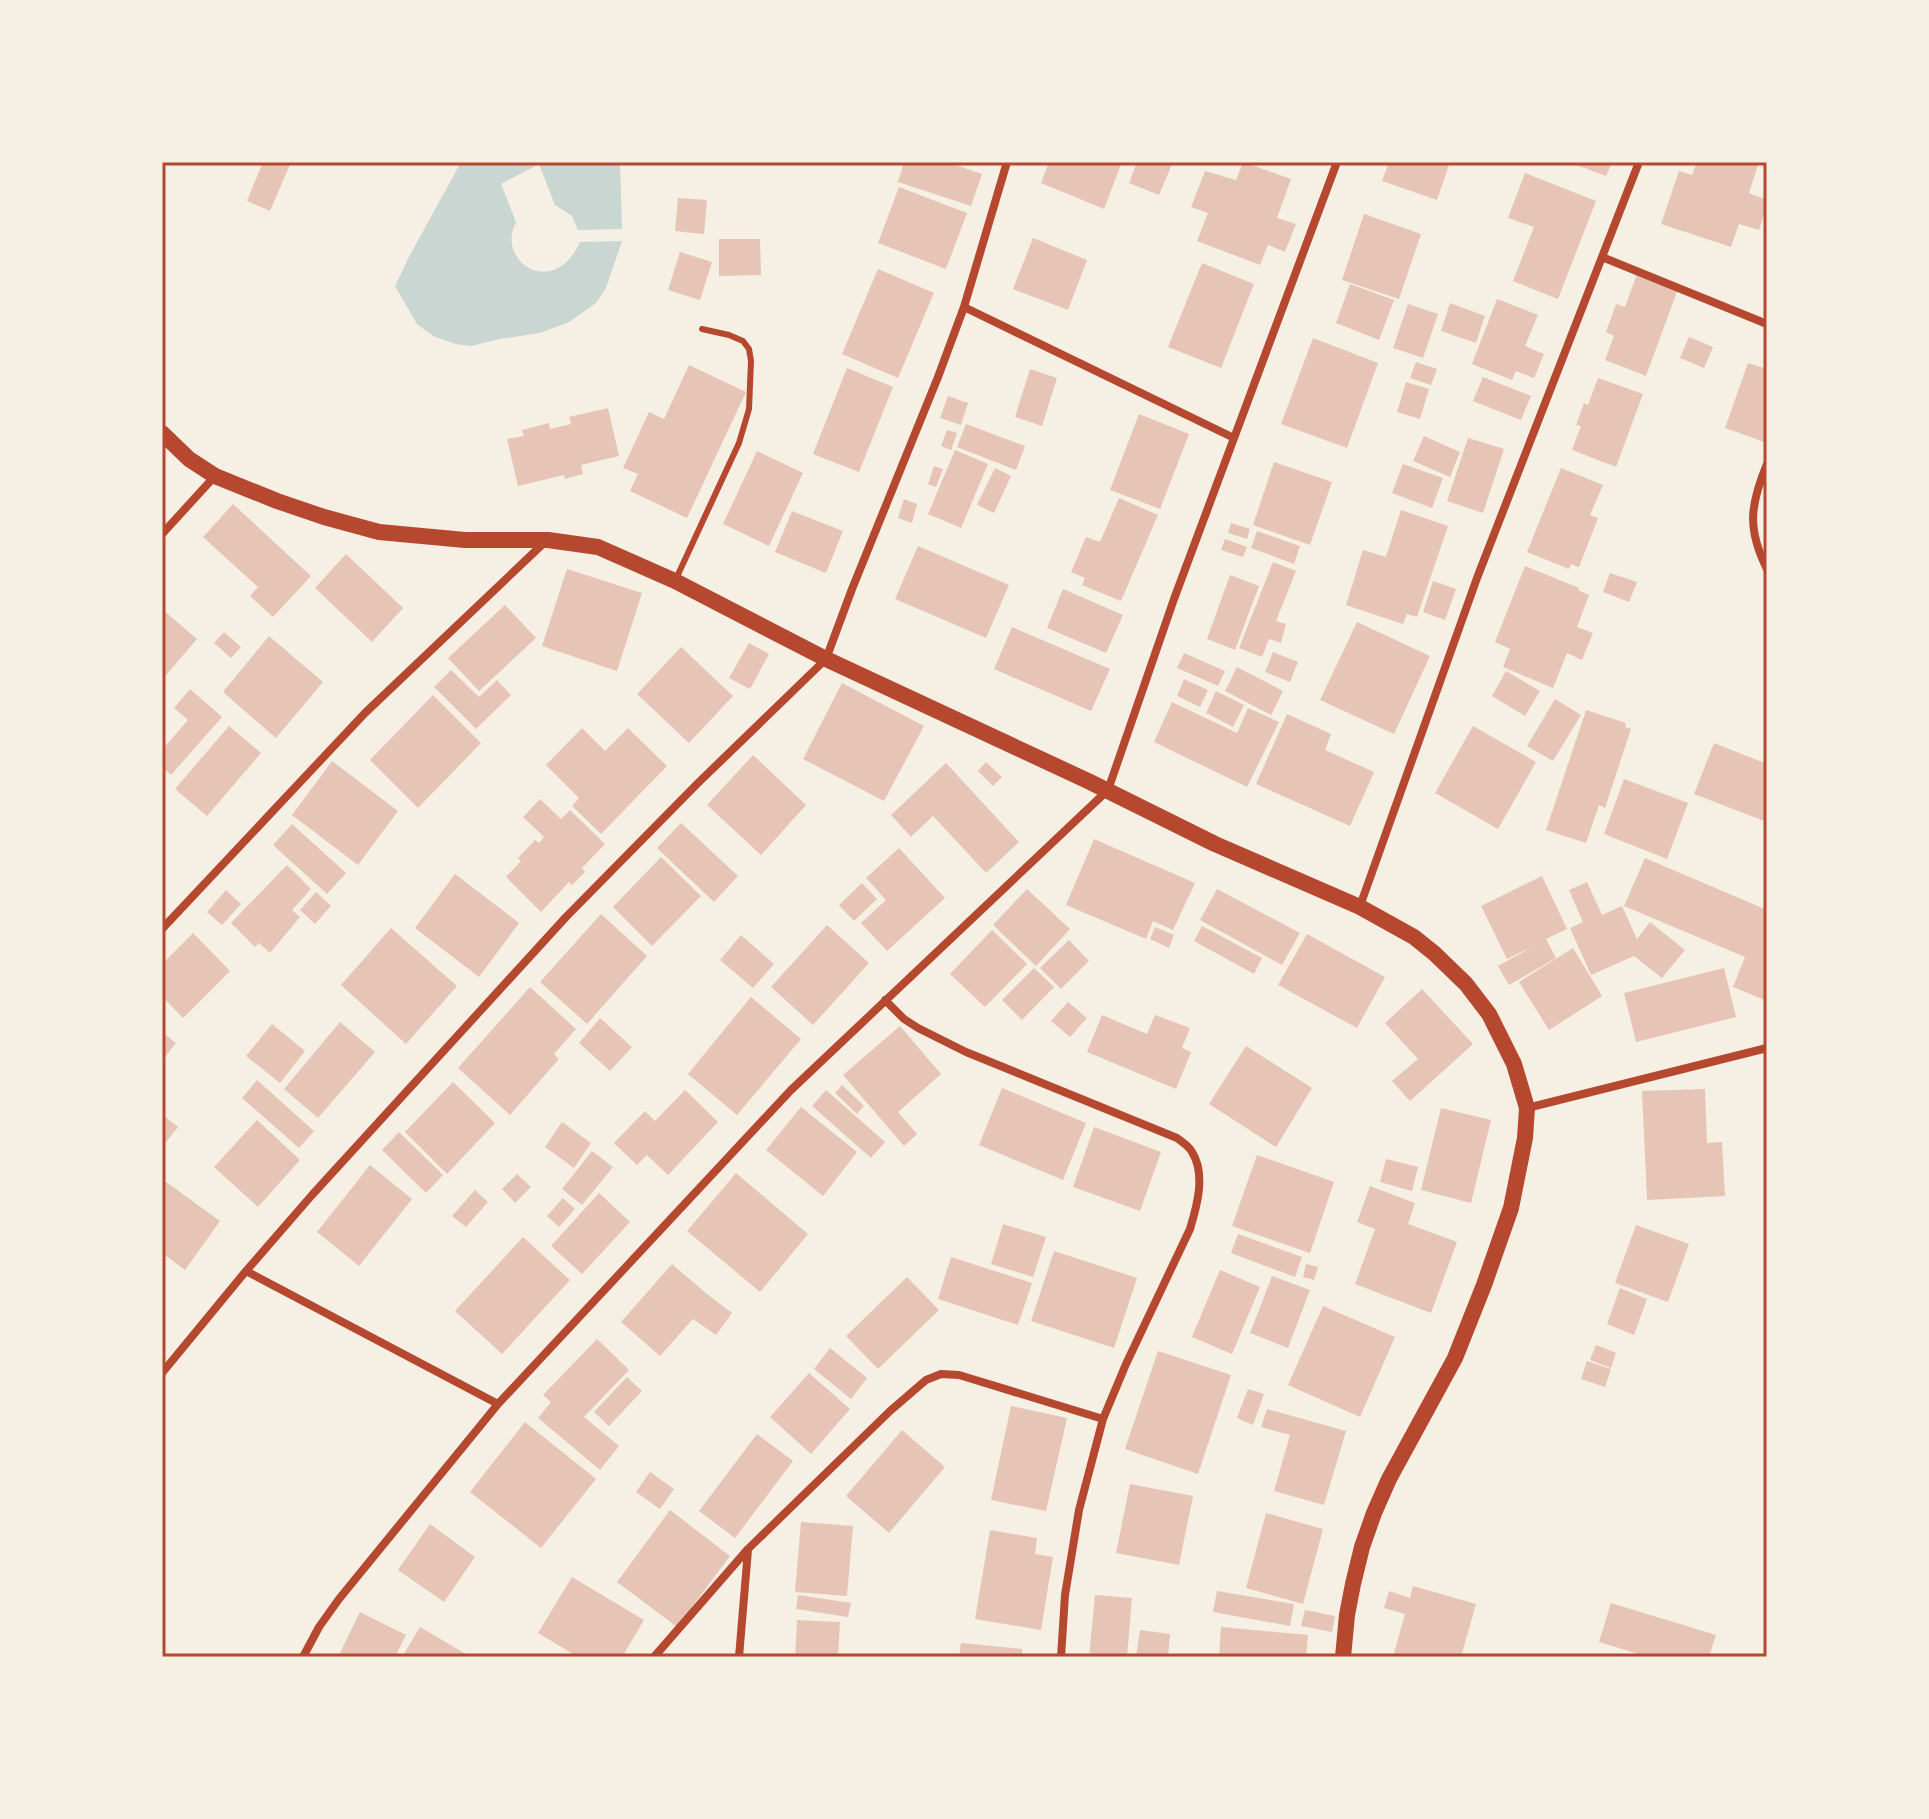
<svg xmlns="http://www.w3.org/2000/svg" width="1929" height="1819" font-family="Georgia,serif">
  <rect width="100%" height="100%" fill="#f6efe4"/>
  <!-- water -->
  <path fill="#c9d6d2" d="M461,162H620L622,229L578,230L572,216L555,205L539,164L501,184L516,222C495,262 554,300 580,242L622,241L606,288L596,303L569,322L540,333L500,339L471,346L456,344L433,336L417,324L395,286L410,255Z"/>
  <!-- building -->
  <path fill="#e6c5b7" d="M263,162H291L270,211L247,201Z
    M904,162H947L982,174L971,206L898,182Z
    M1049,162H1122L1104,209L1041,183Z
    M1137,162H1173L1159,195L1129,183Z
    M1243,162L1291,179L1277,218L1296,224L1285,252L1268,245L1260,265L1197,241L1208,213L1191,207L1205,171L1236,180Z
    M1389,162H1450L1437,200L1382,181Z
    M1568,162H1612L1606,176Z
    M1697,162H1759L1749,193L1767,200V205L1759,230L1739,224L1731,247L1661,224L1679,171L1692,175Z
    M1525,173L1596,201L1558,299L1513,281L1534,227L1508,218Z
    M899,187L967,213L946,269L878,243Z
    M678,198L707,200L704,234L675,231Z
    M1364,214L1421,234L1399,299L1342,280Z
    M1033,238L1087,260L1068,310L1013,289Z
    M719,239H760L761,275L719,276Z
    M680,252L712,262L700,300L668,290Z
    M1202,263L1254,284L1221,368L1168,347Z
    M878,269L934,293L898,378L842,354Z
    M1637,274L1678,289L1646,376L1605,360L1614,336L1606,332L1616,304L1625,307Z
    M1350,284L1394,300L1379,340L1336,323Z
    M1497,299L1538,315L1525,346L1544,354L1534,378L1516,371L1512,380L1472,364Z
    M1450,303L1485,316L1476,343L1441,331Z
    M1408,304L1438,314L1423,358L1393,348Z
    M1689,337L1713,347L1704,368L1680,358Z
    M1313,338L1378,363L1347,448L1281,424Z
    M1416,362L1437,369L1431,385L1410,378Z
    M1748,363L1767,369V443L1725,428Z
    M689,365L746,392L687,518L630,491L638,474L623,468L649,412L664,419Z
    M847,368L893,387L859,472L813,454Z
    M1030,369L1057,378L1042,426L1015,417Z
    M1483,377L1531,396L1521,420L1473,401Z
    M1598,378L1643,394L1616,467L1572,450L1581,426L1576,425L1584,403L1588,405Z
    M1406,382L1429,389L1420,419L1397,412Z
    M948,396L968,403L961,425L940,418Z
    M608,408L619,456L581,465L583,474L565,479L564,475L518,486L507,439L524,436L522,430L549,423L550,429L571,424L569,417Z
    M1139,414L1189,434L1160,509L1110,490Z
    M966,424L1025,446L1016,470L957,447Z
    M947,430L957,433L951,450L941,446Z
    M1424,436L1460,452L1450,477L1413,461Z
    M1468,438L1504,449L1483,513L1447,501Z
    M955,450L988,464L961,528L928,514Z
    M757,451L803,473L769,546L723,524Z
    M1274,462L1332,482L1310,545L1253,525Z
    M1403,464L1443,478L1432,508L1392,493Z
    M934,466L943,469L936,487L928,484Z
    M995,468L1011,476L994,513L977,505Z
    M1561,468L1603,485L1590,515L1598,518L1579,567L1571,564L1569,569L1527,552Z
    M1119,498L1158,515L1121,601L1082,585L1085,578L1071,572L1086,537L1100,542Z
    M904,499L917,504L912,523L898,518Z
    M233,504L311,576L273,617L250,596L258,587L203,537Z
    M1401,510L1448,526L1417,617L1407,614L1403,624L1346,605L1363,550L1386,557Z
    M792,511L843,531L826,573L775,552Z
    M1231,523L1250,529L1247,539L1228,533Z
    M1257,531L1300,546L1294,564L1251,548Z
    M1225,539L1247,547L1243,557L1221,550Z
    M918,546L1009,585L986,638L895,599Z
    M346,554L403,608L372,642L315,588Z
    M1273,562L1296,571L1276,621L1286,624L1281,643L1269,639L1262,657L1239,648Z
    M1525,566L1579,588L1578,590L1589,595L1577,627L1593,633L1582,660L1567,653L1553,688L1503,667L1510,649L1495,642Z
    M567,569L642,593L617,671L542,646Z
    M1610,573L1637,582L1629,602L1603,592Z
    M1230,575L1259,586L1235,650L1207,639Z
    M1433,581L1456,589L1445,620L1423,612Z
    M1063,589L1123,615L1106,653L1047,628Z
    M505,605L536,638L479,691L448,658Z
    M162,609L197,639L162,680Z
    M1357,622L1430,656L1394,734L1320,700Z
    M1012,627L1110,669L1091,711L994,669Z
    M224,632L241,647L231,658L214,643Z
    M269,636L323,682L276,738L223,692Z
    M749,643L769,654L750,689L729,678Z
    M681,647L733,696L689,743L637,694Z
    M1273,652L1298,662L1290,682L1265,672Z
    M1184,653L1225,671L1218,686L1177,668Z
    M1237,667L1283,691L1271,715L1225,691Z
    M451,670L479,697L497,680L511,695L476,729L434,687Z
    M1506,671L1540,691L1525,716L1492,696Z
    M1184,679L1208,690L1200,707L1177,696Z
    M842,683L924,726L884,801L803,759Z
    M190,689L222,717L171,775L162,767V750L188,720L174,708Z
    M1216,691L1244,705L1233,727L1206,713Z
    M433,695L481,743L418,808L370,760Z
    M1555,699L1581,715L1553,761L1527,746Z
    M1172,702L1237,733L1248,708L1279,722L1247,787L1154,742Z
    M1586,710L1626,723L1625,727L1631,729L1605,808L1599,805L1586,843L1546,830Z
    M1287,714L1331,734L1325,750L1374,772L1350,826L1256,784Z
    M229,726L261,753L207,816L175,789Z
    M1473,726L1536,762L1498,829L1435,793Z
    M582,728L605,751L628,728L667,766L601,834L572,806L579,798L546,765Z
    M1714,743L1767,764V822L1694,794Z
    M753,755L806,805L761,855L707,805Z
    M332,761L398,811L358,865L292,815Z
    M986,762L1002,777L993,786L978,771Z
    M946,763L1019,842L986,873L933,816L911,837L891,815Z
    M1624,779L1688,803L1667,859L1604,834Z
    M540,799L561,819L570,810L605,844L582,868L585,872L572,885L569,882L541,912L506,877L521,861L518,858L535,840L539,843L544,837L523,817Z
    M681,823L738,876L714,902L657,848Z
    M292,824L346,873L327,894L273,845Z
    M1094,839L1195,883L1173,930L1153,921L1146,939L1066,905Z
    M899,848L945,898L887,951L861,923L886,900L866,878Z
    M661,857L701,896L652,946L613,907Z
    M1645,858L1767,910V1001L1733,987L1745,957L1624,906Z
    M287,865L311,889L292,910L300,917L270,953L259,943L255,947L231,923Z
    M455,874L519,923L479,977L415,928Z
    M1542,876L1567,929L1546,939L1556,958L1509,985L1498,966L1534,946L1507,959L1481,906Z
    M1587,882L1602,915L1622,906L1637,939L1650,922L1685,950L1662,978L1634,956L1591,975L1570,928L1583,922L1569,890Z
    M862,883L877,899L854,921L839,905Z
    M1027,889L1070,929L1036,966L993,925Z
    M1217,889L1300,933L1282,965L1200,920Z
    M226,890L241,904L222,925L207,912Z
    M316,892L331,906L315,924L300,910Z
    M601,914L647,956L587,1024L540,982Z
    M827,925L869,963L813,1025L771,987Z
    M1202,926L1262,958L1254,974L1194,941Z
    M1155,927L1174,935L1169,948L1150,939Z
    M391,928L457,986L406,1044L341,985Z
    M992,930L1027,964L985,1007L950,974Z
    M193,933L230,971L183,1018L162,996V964Z
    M1307,934L1385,977L1357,1028L1278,985Z
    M741,935L774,964L753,988L720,960Z
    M1069,940L1089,961L1061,989L1040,968Z
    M1573,948L1602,996L1549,1030L1519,982Z
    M1034,968L1054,987L1022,1020L1002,1000Z
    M1724,968L1736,1017L1636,1042L1624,993Z
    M530,987L576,1029L554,1054L559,1059L510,1115L458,1068Z
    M1422,989L1473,1044L1410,1101L1392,1081L1418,1059L1385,1023Z
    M751,997L801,1039L737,1115L688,1074Z
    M1068,1002L1087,1018L1070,1037L1051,1021Z
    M1102,1015L1147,1034L1155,1015L1190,1028L1182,1048L1191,1052L1176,1089L1087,1052Z
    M600,1018L632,1047L610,1071L579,1043Z
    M340,1022L375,1052L318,1118L284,1089Z
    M272,1024L305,1051L280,1083L246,1056Z
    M900,1026L941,1074L898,1112L917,1134L904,1146L843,1075Z
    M162,1032L176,1043L162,1061Z
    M1246,1046L1312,1088L1276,1147L1209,1104Z
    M257,1080L314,1131L299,1148L242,1098Z
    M453,1082L495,1123L447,1174L405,1132Z
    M842,1085L864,1106L857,1114L835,1093Z
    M1002,1088L1086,1123L1063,1180L979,1145Z
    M1705,1089L1707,1143L1722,1142L1725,1196L1647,1200L1642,1091Z
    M685,1090L718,1122L668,1175L647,1155L637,1165L614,1143L645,1111L655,1121Z
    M826,1090L885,1142L871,1158L812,1106Z
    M801,1107L857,1152L823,1196L766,1150Z
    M1441,1108L1491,1120L1471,1203L1421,1190Z
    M162,1114L178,1127L162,1147Z
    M257,1120L300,1160L258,1207L214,1167Z
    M562,1122L591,1143L574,1168L545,1147Z
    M1094,1127L1161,1152L1140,1211L1073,1187Z
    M399,1132L443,1175L426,1193L382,1150Z
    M592,1151L613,1167L582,1205L562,1189Z
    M1257,1155L1334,1182L1310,1253L1232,1226Z
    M1386,1159L1418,1167L1412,1191L1380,1182Z
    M370,1165L412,1199L359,1266L317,1232Z
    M736,1173L808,1234L760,1292L687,1231Z
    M517,1174L531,1187L515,1203L502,1189Z
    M162,1179L220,1221L185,1270L162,1253Z
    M1370,1186L1415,1203L1408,1224L1457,1242L1431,1313L1355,1284L1375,1229L1357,1222Z
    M475,1190L488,1202L466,1227L452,1216Z
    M599,1193L630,1222L582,1274L551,1246Z
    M563,1198L575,1209L559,1227L547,1216Z
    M1003,1224L1046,1237L1033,1277L991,1264Z
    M1636,1225L1689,1244L1668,1302L1615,1283Z
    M1238,1234L1302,1257L1295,1277L1231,1253Z
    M523,1237L570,1280L502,1354L455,1311Z
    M1054,1251L1137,1278L1114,1348L1031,1321Z
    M951,1257L1032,1283L1018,1325L938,1299Z
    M672,1264L707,1294L732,1313L716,1335L693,1319L660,1356L621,1322Z
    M1306,1264L1318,1267L1314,1280L1303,1277Z
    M1220,1270L1260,1287L1232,1354L1192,1337Z
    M1272,1276L1310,1290L1288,1348L1250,1333Z
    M907,1277L939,1310L878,1369L846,1336Z
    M1620,1288L1647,1299L1634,1335L1607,1324Z
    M1323,1306L1395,1337L1360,1417L1288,1385Z
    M597,1339L629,1370L584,1417L619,1446L600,1470L538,1418L551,1402L543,1395Z
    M1596,1345L1616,1353L1611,1368L1590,1360Z
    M830,1348L867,1378L851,1399L814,1369Z
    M1158,1351L1231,1375L1198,1474L1125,1449Z
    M1587,1361L1611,1369L1605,1387L1581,1379Z
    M809,1373L850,1409L811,1454L770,1417Z
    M627,1377L642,1391L609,1426L594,1412Z
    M1248,1389L1264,1394L1253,1425L1237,1418Z
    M1011,1406L1067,1418L1046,1511L991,1500Z
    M1267,1409L1346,1431L1324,1505L1274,1491L1290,1435L1261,1427Z
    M525,1422L596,1479L541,1548L470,1492Z
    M902,1430L945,1467L889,1533L846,1496Z
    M757,1434L793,1461L735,1538L699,1511Z
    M650,1472L674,1489L660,1509L636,1492Z
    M1130,1484L1193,1496L1179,1565L1116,1553Z
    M670,1510L730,1556L677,1627L617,1582Z
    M1266,1513L1323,1529L1303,1604L1246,1588Z
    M801,1522L853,1526L847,1596L795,1592Z
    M430,1524L475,1557L444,1602L398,1570Z
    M990,1530L1037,1538L1035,1554L1053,1557L1041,1630L975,1619Z
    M572,1577L644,1620L622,1657H578L538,1633Z
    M1413,1586L1476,1604L1461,1657H1393L1405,1614L1384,1608L1389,1591L1410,1598Z
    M1217,1591L1294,1604L1290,1626L1213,1612Z
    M798,1595L851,1603L848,1617L796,1609Z
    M1095,1595L1132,1598L1127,1657H1089Z
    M1611,1603L1716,1635L1709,1657H1649L1599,1642Z
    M1305,1610L1335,1616L1332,1632L1301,1626Z
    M360,1612L406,1635L395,1657H338Z
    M797,1620L840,1622L838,1657H795Z
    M420,1627L471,1657H402Z
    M1221,1627L1308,1635L1306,1657H1219Z
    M1140,1630L1170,1634L1168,1657H1136Z
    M961,1643L1022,1649V1657H959Z"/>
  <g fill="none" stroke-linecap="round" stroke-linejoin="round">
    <!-- service -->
    <path stroke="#b5482f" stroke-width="6" d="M675,581L739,443L749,409L751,361L749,349L743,341L729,335L702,329"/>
    <!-- minor -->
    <path stroke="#b5482f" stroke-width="8" d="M1602,257L1767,324
      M964,307L1234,438
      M1767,464C1750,505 1747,529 1767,569
      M162,534L215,476
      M1360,906L1477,578L1639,162
      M162,929L365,713L547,540
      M885,1000L904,1019L918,1028L966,1052L1177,1138C1182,1142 1189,1146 1192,1152C1206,1174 1197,1206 1190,1229L1126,1364L1103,1419L1079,1510L1065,1595L1061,1657
      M1527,1108L1767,1048
      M246,1271L498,1404
      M162,1373L246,1271L312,1195L566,917L698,783L826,659L852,589L938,377L964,307L1007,162
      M303,1657L319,1627L339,1599L498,1404L791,1090L1108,790L1174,599L1337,162
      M654,1657L748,1549L890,1411L926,1380L941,1374L959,1375L1103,1419
      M739,1657L748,1550"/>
    <!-- secondary -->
    <path stroke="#b5482f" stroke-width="16" d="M162,433L189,459L215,476L277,501L324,517L379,532L465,540H548L598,547L675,581L826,659L1088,781L1215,844L1360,907L1414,937L1435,954L1466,984L1489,1014L1514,1064L1527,1108L1525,1138L1511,1208L1484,1285L1455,1358L1389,1479L1374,1513L1362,1547L1353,1584L1347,1615L1343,1657"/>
  </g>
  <!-- border -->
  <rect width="1929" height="1819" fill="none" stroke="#f6efe4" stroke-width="328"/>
  <rect x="164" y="164" width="1601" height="1491" fill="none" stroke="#b5482f" stroke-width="3"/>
</svg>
